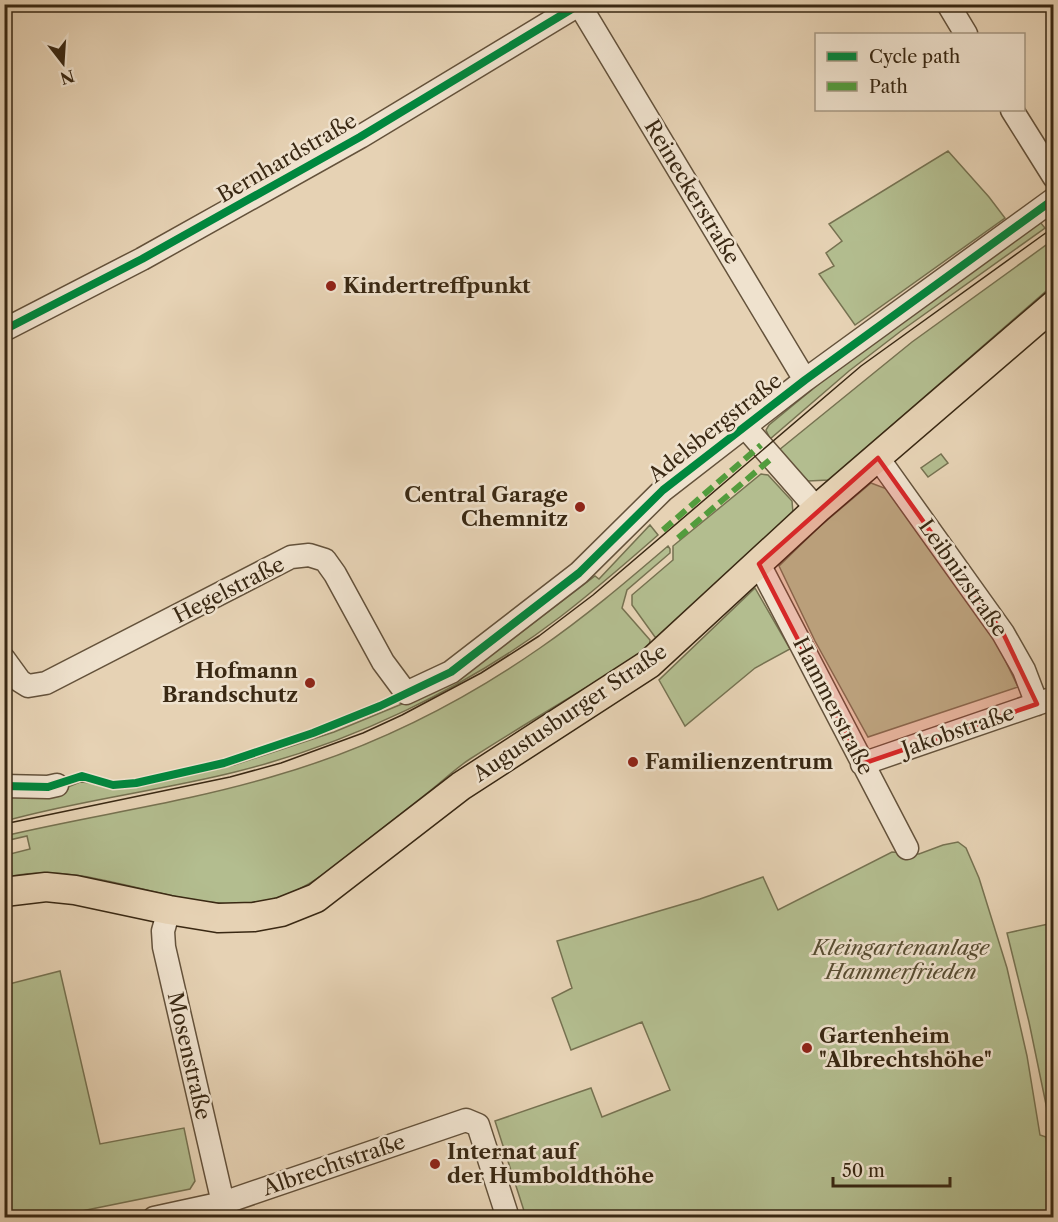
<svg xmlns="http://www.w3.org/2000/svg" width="1058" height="1222" font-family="'Libre Caslon Text',serif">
  <rect width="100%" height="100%" fill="#e6d2b4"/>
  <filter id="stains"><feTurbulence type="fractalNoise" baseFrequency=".00333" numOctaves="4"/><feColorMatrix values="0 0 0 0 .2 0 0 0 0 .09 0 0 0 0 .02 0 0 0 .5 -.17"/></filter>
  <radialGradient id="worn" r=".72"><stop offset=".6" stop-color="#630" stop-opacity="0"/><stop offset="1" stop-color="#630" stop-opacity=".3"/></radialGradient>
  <!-- green -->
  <path fill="#b3bd8f" stroke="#767251" stroke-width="1.5" d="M948,151L989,197L1005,218L855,325L819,274L834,266L826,253L842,241L829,224Z
    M1040,222L1045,228L901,331L849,371L770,439L766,430L769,425L820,383Z
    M1053,240V285L829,480L808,481L779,450L912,342Z
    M941,454L948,463L928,477L921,468Z
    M761,474L768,475L792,501L793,513L659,637H655L632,605V595L673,560V546Z
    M871,483L887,489L993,635L1018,687L868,737L815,641L779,566L819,527Z
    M650,525L658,535C626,563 594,591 560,617C467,688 349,744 235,772C159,791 80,800 5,821V795L56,792L80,782L132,786L234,765L334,732L431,692L482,662L595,576L599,579Z
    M668,546L670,549V553L627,590L622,608L650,640L649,647L625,664C573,696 521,726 470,759C456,768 444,780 431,790C406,810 381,829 356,849C326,873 298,897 258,902C174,913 96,860 12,876L10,854L30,849L27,836L5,841L4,836C93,815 183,803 271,777C366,750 458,705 540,648C585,617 626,582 668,546Z
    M755,588L790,649L755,668L685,726L659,680Z
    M958,842L966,848L979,878L1007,968L1027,1056L1040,1135L1046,1137L1049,1158L1053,1151V1217H526L495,1121L591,1088L602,1117L670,1090L642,1022L571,1050L552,998L572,988L557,941L700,899L763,877L778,910L892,852L919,854L943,845Z
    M1053,923H1054L1053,1127L1049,1119L1029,1022L1007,933Z
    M60,971L100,1144L184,1128L195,1181L190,1189L52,1217H5V985Z"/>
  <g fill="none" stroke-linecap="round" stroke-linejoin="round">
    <!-- minor casing -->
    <g stroke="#64523b" stroke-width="25">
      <path id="minor" d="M579,4L805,380
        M948,4L966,34
        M1012,110L1054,177
        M4,330L142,259L360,137L580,4
        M746,428L817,509
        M878,458L1003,633L1024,670L1037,704
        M759,564L907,848
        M4,659L20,681L28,686L46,683L291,557L309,555L325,560L335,574L383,662L406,693L451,672L579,573L663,490L805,380L1054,199
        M862,764L1054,698
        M4,786L48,787L57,785
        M169,910L163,931L164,947L223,1203
        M154,1218L223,1203L466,1120L478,1125L508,1218"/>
    </g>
    <!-- major casing -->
    <g stroke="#392813" stroke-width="31">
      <path id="major" d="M4,892L46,887L75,890L169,910L218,918L254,917L281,912L316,898L461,786L649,664L817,509L1054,305"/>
    </g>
    <!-- minor -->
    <use href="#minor" stroke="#efe2ce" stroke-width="22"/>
    <!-- major -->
    <use href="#major" stroke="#e6d2b4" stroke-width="28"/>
    <!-- tram -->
    <path stroke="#392813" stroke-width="1.5" d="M4,824L230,777L281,763L363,733L402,715L481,673L539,636L593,595L861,366L1054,227"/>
    <!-- quiet -->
    <path stroke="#529c3d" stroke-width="6" stroke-dasharray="12 6" stroke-linecap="butt" d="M663,530L761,445
      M678,538L772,458"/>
    <!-- cycleway casing -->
    <g stroke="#efe2ce" stroke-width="11">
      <path id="cycleway" d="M4,330L142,259L360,137L580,4
        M4,786L48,787L82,776L113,785L136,783L224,763L313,733L380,706L451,672L579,573L663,490L805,380L1054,199"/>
    </g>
    <!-- cycleway -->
    <use href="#cycleway" stroke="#00873e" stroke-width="8"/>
  </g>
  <!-- marked area -->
  <path fill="#d62828" fill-opacity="0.2" stroke="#d62828" stroke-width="4.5" stroke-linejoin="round" d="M878,458L1003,633L1037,704L862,764L759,564Z"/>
  <!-- markers -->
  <g fill="#8f2418" stroke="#efe2ce" stroke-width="2">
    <circle cx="331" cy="286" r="6"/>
    <circle cx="580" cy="507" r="6"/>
    <circle cx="310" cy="683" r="6"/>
    <circle cx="633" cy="762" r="6"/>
    <circle cx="807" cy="1048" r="6"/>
    <circle cx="435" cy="1164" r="6"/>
  </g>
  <g text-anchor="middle" stroke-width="5" stroke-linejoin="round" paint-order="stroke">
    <!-- street labels -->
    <g font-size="21" fill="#392813" stroke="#efe2ce">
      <text transform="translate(287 158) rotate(-30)" y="7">Bernhardstraße</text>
      <text transform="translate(692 192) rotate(59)" y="7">Reineckerstraße</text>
      <text transform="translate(715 428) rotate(-38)" y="7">Adelsbergstraße</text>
      <text transform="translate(963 578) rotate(55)" y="7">Leibnizstraße</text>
      <text transform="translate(229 590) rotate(-27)" y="7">Hegelstraße</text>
      <text transform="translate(833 706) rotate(63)" y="7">Hammerstraße</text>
      <text transform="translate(570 713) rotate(-34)" y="7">Augustusburger Straße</text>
      <text transform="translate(958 731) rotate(-19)" y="7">Jakobstraße</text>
      <text transform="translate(189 1056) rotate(77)" y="7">Mosenstraße</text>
      <text transform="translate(334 1165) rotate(-19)" y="7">Albrechtstraße</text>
    </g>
    <!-- poi labels -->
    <g font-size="21" font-weight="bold" fill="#392813" stroke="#efe2ce" text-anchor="start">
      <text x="343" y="293">Kindertreffpunkt</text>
      <text x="568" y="502" text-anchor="end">Central Garage<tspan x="568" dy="24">Chemnitz</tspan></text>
      <text x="298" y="678" text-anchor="end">Hofmann<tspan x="298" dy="24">Brandschutz</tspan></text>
      <text x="645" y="769">Familienzentrum</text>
      <text x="819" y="1043">Gartenheim<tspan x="819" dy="24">"Albrechtshöhe"</tspan></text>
      <text x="447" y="1159">Internat auf<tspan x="447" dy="24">der Humboldthöhe</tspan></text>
    </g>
    <!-- park labels -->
    <g font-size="21" font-style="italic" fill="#584d32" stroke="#efe2ce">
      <text x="901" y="955">Kleingartenanlage<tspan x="901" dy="24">Hammerfrieden</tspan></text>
    </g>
  </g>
  <!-- margin -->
  <rect width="1058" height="1222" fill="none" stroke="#e6d2b4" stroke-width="24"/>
  <rect x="6" y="6" width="1046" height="1210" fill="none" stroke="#392813" stroke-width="3"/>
  <rect x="12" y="12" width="1034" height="1198" fill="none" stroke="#392813" stroke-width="1.5"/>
  <!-- legend -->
  <rect x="815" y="33" width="210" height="78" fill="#efe2ce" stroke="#a69883" stroke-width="1.5"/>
  <rect x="827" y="52" width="30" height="9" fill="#00873e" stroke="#a69883" stroke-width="1.5"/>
  <text x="869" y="63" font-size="18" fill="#392813">Cycle path</text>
  <rect x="827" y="82" width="30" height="9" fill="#529c3d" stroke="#a69883" stroke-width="1.5"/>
  <text x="869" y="93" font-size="18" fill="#392813">Path</text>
  <!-- north arrow -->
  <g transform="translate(63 63) rotate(163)" stroke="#efe2ce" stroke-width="4.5" paint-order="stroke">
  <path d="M0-4.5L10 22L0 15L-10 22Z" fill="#392813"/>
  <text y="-9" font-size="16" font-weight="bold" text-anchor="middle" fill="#392813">N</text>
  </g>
  <!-- scale -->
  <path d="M833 1177v9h117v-9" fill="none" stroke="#392813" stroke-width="3"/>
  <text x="842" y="1177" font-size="18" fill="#392813" stroke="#efe2ce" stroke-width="4.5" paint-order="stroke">50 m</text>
  <rect width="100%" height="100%" filter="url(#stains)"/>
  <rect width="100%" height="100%" fill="url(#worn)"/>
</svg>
